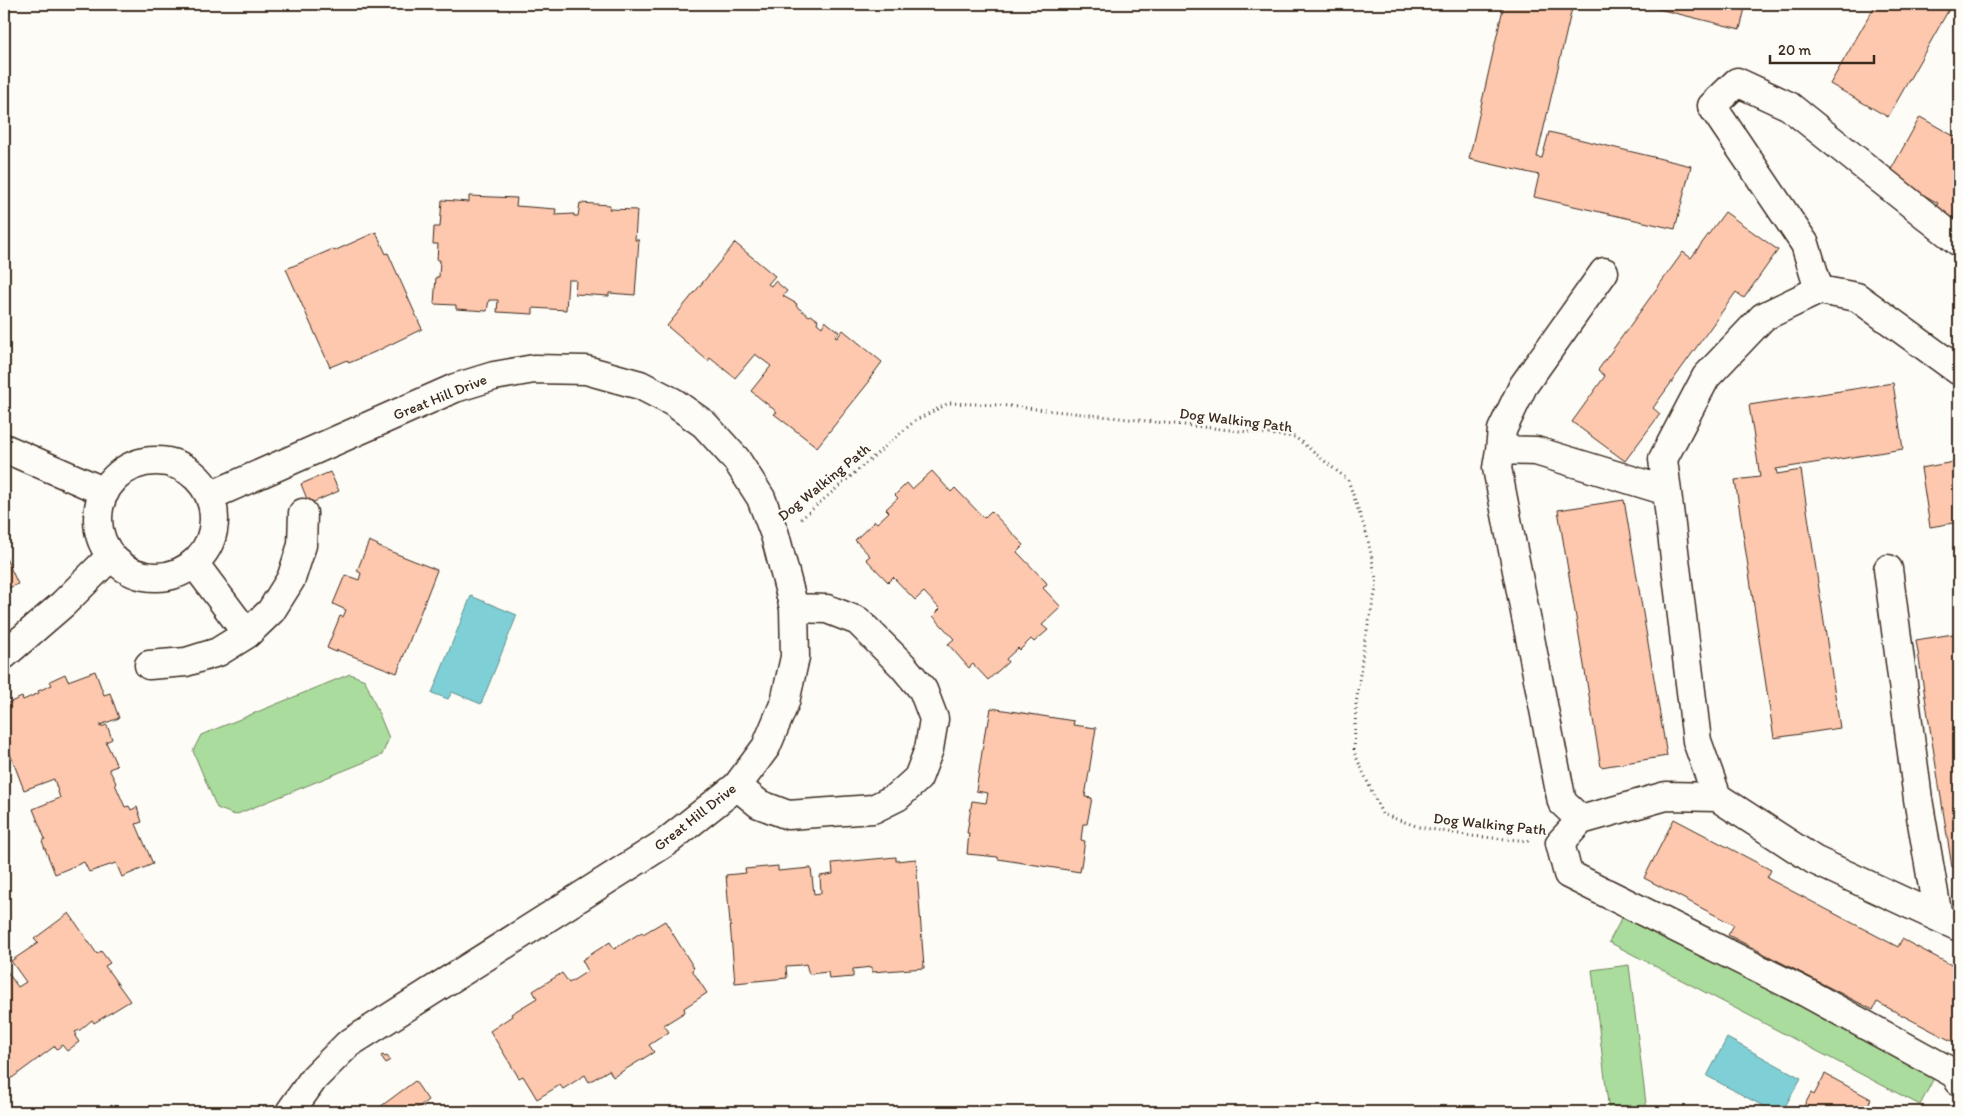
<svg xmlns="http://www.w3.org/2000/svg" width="1963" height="1116" font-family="Itim,sans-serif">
  <rect width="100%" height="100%" fill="#fdfcf7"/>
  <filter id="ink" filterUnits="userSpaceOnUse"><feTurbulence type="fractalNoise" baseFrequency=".02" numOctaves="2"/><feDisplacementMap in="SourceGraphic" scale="10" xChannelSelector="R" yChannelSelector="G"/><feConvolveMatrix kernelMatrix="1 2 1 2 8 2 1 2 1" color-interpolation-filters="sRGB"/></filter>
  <g filter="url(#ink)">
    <!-- green -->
    <path fill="#aadc9d" stroke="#72835e" d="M350,674L365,680L389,738L382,755L235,815L217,808L193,751L201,735Z
      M1624,914L1935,1076L1920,1105L1609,942Z
      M1629,965L1647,1112H1609L1592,970Z"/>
    <!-- water -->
    <path fill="#7ed0d6" stroke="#638e8c" d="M471,596L517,615L481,704L452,692L448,699L432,693Z
      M1727,1038L1801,1078L1782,1112H1774L1707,1076Z"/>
    <!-- building -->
    <path fill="#fdc8ae" stroke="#3b2a1e" d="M1504,4H1573L1537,157L1542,158L1549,132L1691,166L1675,229L1534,197L1539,175L1469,159Z
      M1638,4H1746L1740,29Z
      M1876,4H1952L1888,117L1830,84Z
      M1953,4H1959V13L1954,10L1957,6Z
      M1920,117L1959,139V226L1933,212L1938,203L1888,175Z
      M469,196L517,198L516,206L556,209L555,215L574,214V216H578L580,203L610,205L609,209L637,210L635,240H639L635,295L609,293V296L575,294L576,280H568L566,310L533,308V314L497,312L498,300H489L487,311L456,309V305L434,304L436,277H439L440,260H437L438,244H433L434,227H440L442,200L469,202Z
      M1725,212L1778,250L1744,298L1736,292L1653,408L1660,414L1625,461L1572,422L1605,376L1598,370L1683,252L1691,258Z
      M376,232L386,254L388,253L422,329L377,351L349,363L347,360L330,367L286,269L333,249L334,251Z
      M735,243L775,276L768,284L771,286L775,281L787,291L783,296L797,304L796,306L809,316L811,315L818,320L817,323L822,327L825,321L839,332L835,337L837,338L843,330L882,362L868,381L869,382L817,447L774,414L777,412L751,391L771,366L755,354L735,378L710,358L708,361L667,326Z
      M1893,383L1903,449L1776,469L1777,474L1801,470L1840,728L1774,738L1735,480L1760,477L1749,405Z
      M1959,461V522L1930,527L1921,468Z
      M932,471L951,492L955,488L984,518L991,511L1019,540L1024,545L1017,552L1046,582L1047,584L1043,588L1061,607L1042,625L1048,630L1034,642L1031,639L1020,650L1018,648L1006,659L1008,662L988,680L973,664L969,668L948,644L954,639L933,616L940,609L924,592L915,600L893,577L888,582L866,559L870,556L855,540L875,521L877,523L889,512L886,509L898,498L895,495L907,483L912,489Z
      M330,472L339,491L309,504L301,484Z
      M1624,500L1667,756L1601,767L1558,510Z
      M369,541L378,545L377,546L437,570L397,673L337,650L336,652L327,648L340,616L343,617L346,610L333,604L345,575L359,580L361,573L357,571Z
      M4,554L18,584L4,590Z
      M1959,633V866L1952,867L1916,640Z
      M95,671L104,695L110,693L119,718L100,725V727L107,725L112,739L106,742L117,766L109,769L116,783L115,784L125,807L129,806L131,810L137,807L142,822L136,824L153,864L122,877L116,863L89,872L84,862L55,874L42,841L45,839L33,809L60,798L54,779L24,790L4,738V705L22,697L23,700L39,693L38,691L52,685L50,681L65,674L68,681Z
      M991,708L1074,721L1073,725L1096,728L1085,797L1092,798L1087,824H1083L1081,840L1085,841L1080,872L998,859V857L967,854L969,833H967L972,801L986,803L988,793L976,791L986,726H988Z
      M1674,819L1771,870L1767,878L1898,947L1902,939L1959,969V1045L1877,1002L1873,1010L1728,935L1734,925L1644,878Z
      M896,857V861L916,859L924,968L872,972V967L853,969V977L829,979L828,972L809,974L806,964L801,965L786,966L787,978L735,983L726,875L746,873L745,869L778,866V871L811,868L814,894L821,893L820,876L833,874L832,863Z
      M69,913L97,954L101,951L110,963L105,966L130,1001L94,1023L92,1020L80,1030L75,1032L77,1035L75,1036L79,1042L67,1051L62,1045L57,1049L55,1046L12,1078L4,1067V972L6,970L18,987L26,982L11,961L38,943L34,939Z
      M665,921L694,968L692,970L707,993L684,1008L685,1012L664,1025L669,1032L649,1045L654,1052L613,1077L609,1070L589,1082L585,1075L563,1089L560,1085L537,1099L523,1076L519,1078L490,1031L512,1016L511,1014L537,998L533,991L562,973L569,983L588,971L582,960L610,942L614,949L642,932L643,934Z
      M383,1055L385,1057L387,1056L390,1060L386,1063L381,1056Z
      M1825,1074L1871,1099L1864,1112H1801L1811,1093L1814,1095Z
      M415,1081L428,1100L412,1112H384L380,1107Z"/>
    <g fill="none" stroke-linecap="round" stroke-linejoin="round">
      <!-- minor casing -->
      <g stroke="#3b2a1e" stroke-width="31">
        <path id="minor" d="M1819,290L1805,244L1712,106L1737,82L1789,106L1959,242
          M1959,371L1857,297L1819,290L1763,317L1706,377L1663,459L1697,741L1717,797L1814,860L1959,927
          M4,448L105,492
          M1500,450L1502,430L1523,386L1604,272
          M98 519a58 58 0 1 1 116 0a58 58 0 1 1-116 0Z
          M210,496L455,388L494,376L534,369L586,370L640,385L673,402L704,424L736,459L761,498L775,535L794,608L795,657L785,702L766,747L737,786L665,843L348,1044L314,1078L290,1112
          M194,563L247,634L271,611L291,579L302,545L303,513
          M1888,569L1918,799L1938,917
          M4,655L63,604L111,556
          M149,665L186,662L218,652L247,634
          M737,786L759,804L788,815L873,809L897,797L918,778L929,749L934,719L923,690L903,666L858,621L827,609L794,608
          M1717,797L1666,796L1581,820L1560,843L1568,874L1805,992L1955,1074L1959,1081
          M1581,820L1562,802L1497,468L1500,450L1536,451L1667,491"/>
      </g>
      <!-- path -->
      <path stroke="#3b2a1e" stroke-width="3" stroke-dasharray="1 4" stroke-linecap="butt" d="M801,519L916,420L949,403L999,405L1295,437L1348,480L1367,535L1377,584L1364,644L1356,705L1354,752L1382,814L1419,827L1471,836L1529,841"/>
      <!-- minor -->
      <use href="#minor" stroke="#fdfcf7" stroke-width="28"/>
    </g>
  </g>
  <g text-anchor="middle" stroke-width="4" stroke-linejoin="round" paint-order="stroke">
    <!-- street labels -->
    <g font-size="15" fill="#3b2a1e" stroke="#fdfcf7">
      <text transform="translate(440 397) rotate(-22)" y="5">Great Hill Drive</text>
      <text transform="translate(1236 420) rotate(7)" y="5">Dog Walking Path</text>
      <text transform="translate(824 482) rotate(-39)" y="5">Dog Walking Path</text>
      <text transform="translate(695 817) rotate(-38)" y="5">Great Hill Drive</text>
      <text transform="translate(1490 824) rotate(6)" y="5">Dog Walking Path</text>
    </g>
  </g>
  <!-- margin -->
  <rect width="1963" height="1116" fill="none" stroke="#fdfcf7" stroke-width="20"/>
  <rect x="10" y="10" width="1943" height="1096" fill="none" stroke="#3b2a1e" stroke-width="2" filter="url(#ink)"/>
  <!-- scale -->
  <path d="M1770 55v8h104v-8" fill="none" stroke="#3b2a1e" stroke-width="2.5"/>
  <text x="1778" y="55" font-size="15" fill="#3b2a1e" stroke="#fdfcf7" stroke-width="4" paint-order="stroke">20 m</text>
</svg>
